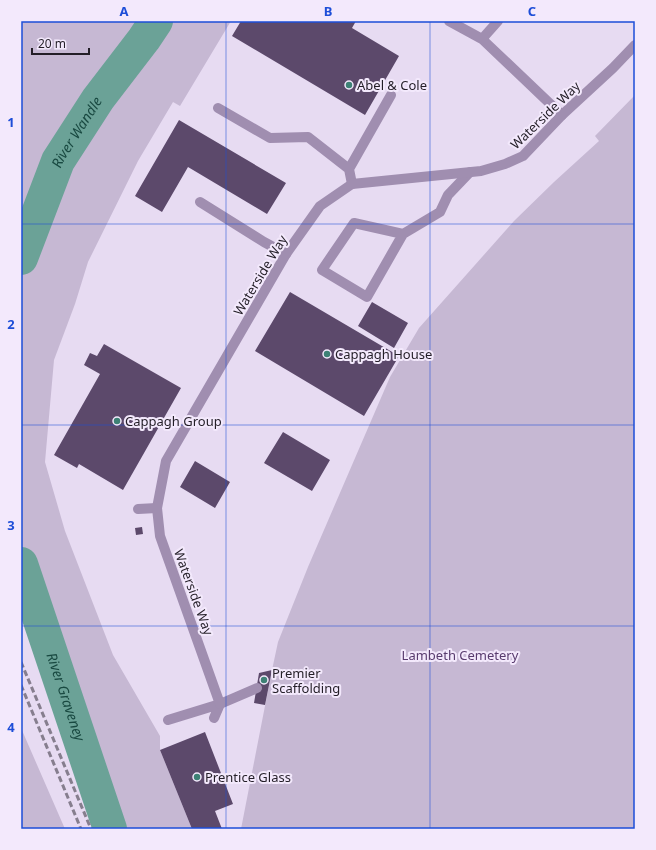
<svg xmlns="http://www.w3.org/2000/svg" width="656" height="850" font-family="'Noto Sans',sans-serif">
  <rect width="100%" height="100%" fill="#e7dbf2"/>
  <!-- green -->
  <path fill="#c6b8d3" d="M21,21H231L180,106L173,102L138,161L88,262L75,304L54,360L45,462L65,531L113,655L160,736V750L192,829H114L27,613L21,601Z
    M635,95V829H241L272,670L278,642L308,567L390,377L419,328L514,221L554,182L599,141L595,136Z
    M21,728L65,829H21Z"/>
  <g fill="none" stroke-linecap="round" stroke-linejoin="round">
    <!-- river -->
    <g stroke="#6ba297" stroke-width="34">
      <path id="s1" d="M21,258L58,161L98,99L144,39L156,21"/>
      <path id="s2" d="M21,564L110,829"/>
    </g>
  </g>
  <!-- building -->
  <path fill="#5c496b" d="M241,21H356L352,28L399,56L365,115L232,36Z
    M179,120L286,183L267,214L188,167L162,212L135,196Z
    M290,292L399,356L364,416L255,351Z
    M372,302L408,323L394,348L358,326Z
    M104,344L181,388L123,490L79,464L77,468L54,455L100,374L84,365L90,353L97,356Z
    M283,432L330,460L312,491L264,463Z
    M195,461L230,482L215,508L180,487Z
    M142,527L143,534L136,535L135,528Z
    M272,670L265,705L254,703L259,673Z
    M205,732L233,804L215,811L222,829H192L160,750Z"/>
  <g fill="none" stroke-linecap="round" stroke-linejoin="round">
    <!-- service -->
    <path stroke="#a08eb0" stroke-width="10" d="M449,21L482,39L562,115
      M482,39L498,21
      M218,108L270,138L308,137L349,169
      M352,184L349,169L391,95
      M200,202L264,242L286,254
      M403,234L354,223L322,270L367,297L403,234L440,212L448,195L470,172
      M138,509L157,508
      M214,718L220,704
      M168,720L220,704L257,688"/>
    <!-- minor -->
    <path stroke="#a08eb0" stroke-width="10" d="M220,704L160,536L157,508L166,461L286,254L320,206L352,184L481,171L505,164L523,156L562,115L613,68L635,45"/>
    <!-- rail -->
    <path stroke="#867e8e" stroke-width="3" stroke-dasharray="6 3" stroke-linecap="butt" d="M21,662L91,829
      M21,685L81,829"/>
  </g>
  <!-- grid -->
  <path fill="none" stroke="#1d4ed8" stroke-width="1" stroke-opacity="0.55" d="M226,21V829M430,21V829M21,224H635M21,425H635M21,626H635"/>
  <!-- markers -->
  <g fill="#3d8175" stroke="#f3e9fc" stroke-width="1.5">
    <circle cx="349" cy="85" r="4"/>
    <circle cx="327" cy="354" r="4"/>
    <circle cx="117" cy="421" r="4"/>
    <circle cx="264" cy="680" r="4"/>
    <circle cx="197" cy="777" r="4"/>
  </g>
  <g text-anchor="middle" stroke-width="4" stroke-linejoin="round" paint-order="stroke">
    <!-- poi labels -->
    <g font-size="13" fill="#231e27" stroke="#f3e9fc" text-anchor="start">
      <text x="357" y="90">Abel &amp; Cole</text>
      <text x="335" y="359">Cappagh House</text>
      <text x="125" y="426">Cappagh Group</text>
      <text x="272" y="678">Premier<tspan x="272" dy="15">Scaffolding</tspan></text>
      <text x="205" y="782">Prentice Glass</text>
    </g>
    <!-- street labels -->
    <g font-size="13" fill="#231e27" stroke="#f3e9fc">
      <text transform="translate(545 115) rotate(-44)" y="5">Waterside Way</text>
      <text transform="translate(260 275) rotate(-59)" y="5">Waterside Way</text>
      <text transform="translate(194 592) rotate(70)" y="5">Waterside Way</text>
    </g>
    <!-- park labels -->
    <g font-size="13" fill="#583b6e" stroke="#f3e9fc">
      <text x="460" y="660">Lambeth Cemetery</text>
    </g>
    <!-- water labels -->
    <g font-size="14" font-style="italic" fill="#194941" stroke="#f3e9fc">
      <text dy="5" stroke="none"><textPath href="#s1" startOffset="138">River Wandle</textPath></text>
      <text dy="5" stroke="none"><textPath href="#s2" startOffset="140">River Graveney</textPath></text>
    </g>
  </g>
  <!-- border -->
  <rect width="656" height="850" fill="none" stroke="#f3e9fc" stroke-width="44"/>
  <!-- scale -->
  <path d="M32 48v6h57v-6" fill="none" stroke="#231e27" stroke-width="2"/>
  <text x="38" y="48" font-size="12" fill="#231e27" stroke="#f3e9fc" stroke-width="3" paint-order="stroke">20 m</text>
  <rect x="22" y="22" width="612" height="806" fill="none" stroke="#1d4ed8" stroke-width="1.5"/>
  <g font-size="13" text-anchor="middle" font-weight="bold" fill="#1d4ed8">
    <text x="124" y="16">A</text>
    <text x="328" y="16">B</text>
    <text x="532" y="16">C</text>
    <text x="11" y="127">1</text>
    <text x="11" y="329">2</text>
    <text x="11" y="530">3</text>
    <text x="11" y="732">4</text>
  </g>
</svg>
